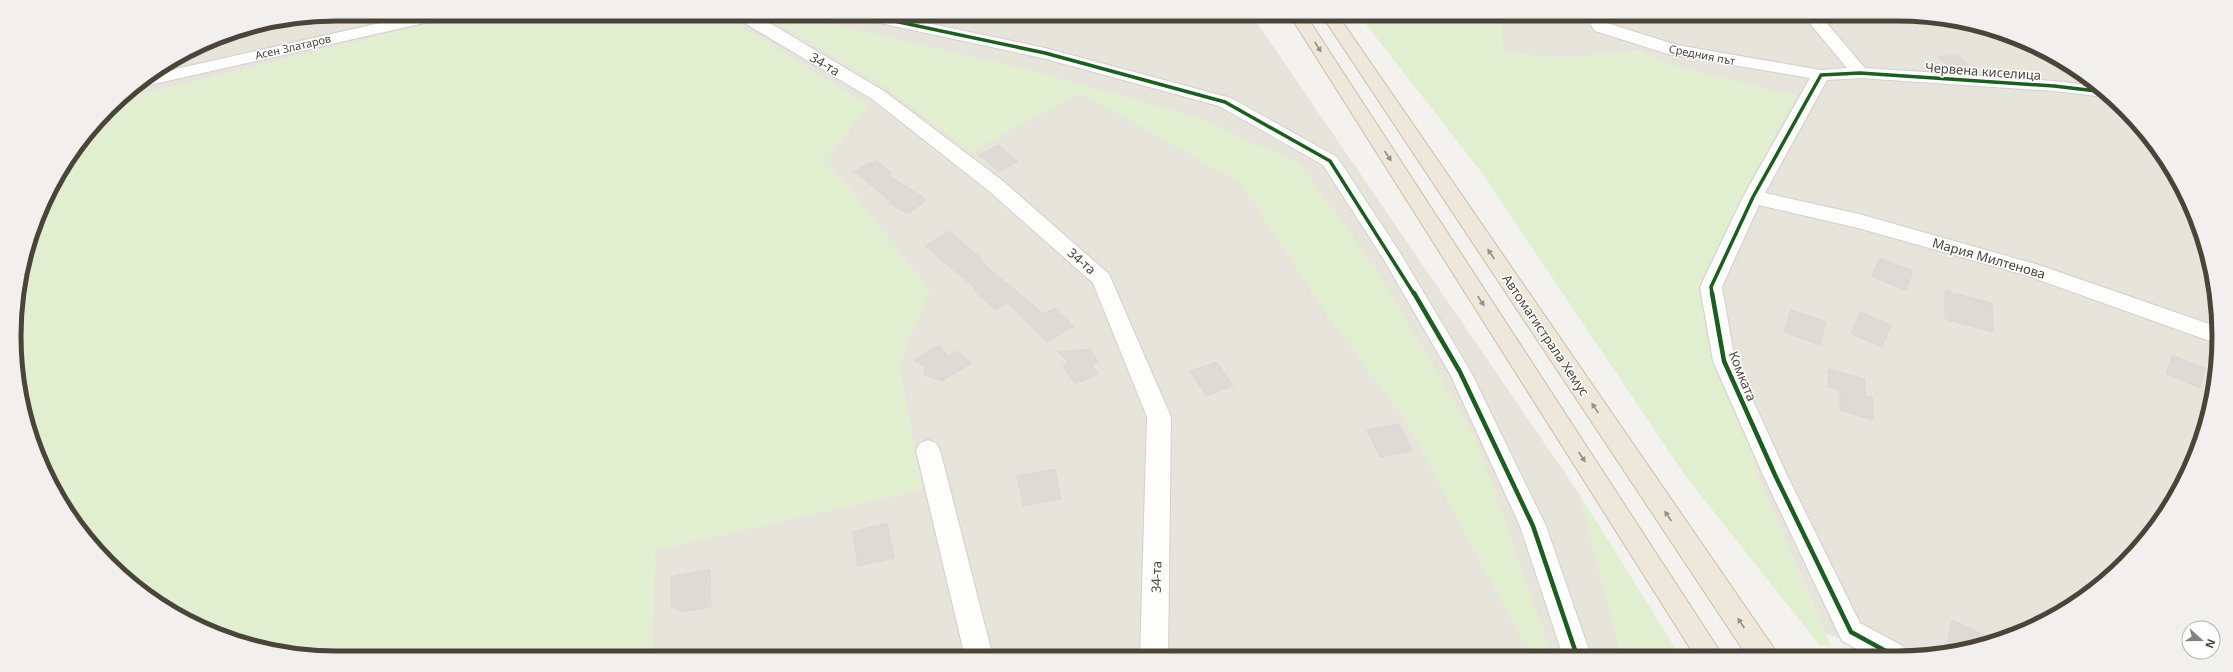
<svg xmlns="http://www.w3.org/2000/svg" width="2233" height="672" font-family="'Noto Sans',sans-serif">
  <rect width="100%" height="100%" fill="#f4f2ee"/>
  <!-- residential -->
  <path fill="#e7e4dc" d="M336,14H471L118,100L124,94L213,38L273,20Z
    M737,14H1251L1580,495L1621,656L652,657L655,550L922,489L899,364L929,290L826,160L867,105L740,26Z
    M1464,14H1897L1960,20L2020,39L2076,68L2125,108L2165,157L2195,213L2213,273L2219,336L2213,399L2176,497L2109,578L2020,633L1939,655H1882L1862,644L1826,634L1757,475L1716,302L1667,64L1638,50L1568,58L1503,53L1501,19Z"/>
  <!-- green -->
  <path fill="#e1eecf" d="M471,14H737L740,26L868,105L826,160L929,290L899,364L922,489L655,550L652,657L336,658L273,652L213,634L157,604L80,532L47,478L25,419L15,357L17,294L47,193L81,140L118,100Z
    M763,14H802L811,19L1034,71L1200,118L1299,164L1375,268L1475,437L1552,656H1537L1517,630L1406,421L1324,310L1242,184L1081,93L970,152L888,89Z
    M1358,14H1464L1501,19L1503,53L1568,58L1638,50L1667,64L1796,96L1740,203L1716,302L1757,475L1831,646L1819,645L1684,474L1482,173Z
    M1580,495L1680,656H1621Z"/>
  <!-- building -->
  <path fill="#dedbd6" stroke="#dcd9d4" d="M1938,56H1960L1976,74L1952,72Z
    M998,145L1018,161L1000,172L979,155Z
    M876,160L892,173L889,175L927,200L907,214L889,203L891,202L854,171Z
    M949,231L983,260L980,261L1044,314L1054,308L1074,326L1047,342L1007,303L996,310L974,291L976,289L925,246Z
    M1879,258L1913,271L1906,290L1872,277Z
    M1945,291L1992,303L1993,332L1945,319Z
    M1791,310L1826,322L1820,345L1784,332Z
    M1860,312L1891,325L1882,347L1851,334Z
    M939,346L949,356L957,351L971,363L943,381L924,375L925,366L914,361L932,348Z
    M1090,349L1098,361L1093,366L1098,374L1075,384L1063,366L1068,362L1058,352Z
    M2172,355L2205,368L2200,388L2166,374Z
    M1217,362L1233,386L1206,396L1190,371Z
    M1828,369L1865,379V396L1873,398V420L1840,410V390L1828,387Z
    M1399,424L1413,451L1380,457L1367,430Z
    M1055,469L1061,499L1023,506L1017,476Z
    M887,523L894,558L858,566L852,532Z
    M710,569L711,607L683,612L671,606V577Z
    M1952,620L1995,640L1945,654Z"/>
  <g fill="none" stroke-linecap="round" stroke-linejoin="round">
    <!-- minor casing -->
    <g stroke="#d2d0cb" stroke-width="2">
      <path id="minor" d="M420,14H450L448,18L442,19L145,86L139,85L158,73Z
        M745,14H761V18L884,91L1003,181L1109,274L1171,417L1168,657H1140L1147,417L1093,283L989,191L872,99L746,24L744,20Z
        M853,14H885L1045,48L1231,98L1337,157L1399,251L1471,372L1546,526L1591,656H1563L1520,526L1450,374L1384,260L1323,165L1219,106L1042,58L861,19L855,18Z
        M1584,14H1600L1607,23L1677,45L1821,70L1847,68L1802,14H1819L1865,68L2054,81L2097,86L2110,96L2105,97L2054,91L1860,78L1827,80L1765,193L1859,214L2039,265L2218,327V344L2025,275L1858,228L1759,205L1722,287L1735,361L1787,475L1860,623L1903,646L1906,655H1868L1842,641L1763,475L1713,361L1700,287L1743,197L1810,78L1668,54L1595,31Z
        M928,440L936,443L940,450L993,657H965L916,450L920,443Z"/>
    </g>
    <!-- highway casing -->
    <g stroke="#ccbfa9" stroke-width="2">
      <path id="highway" d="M1289,14H1305L1723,656H1695Z
        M1321,14H1337L1773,647L1776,656H1747Z"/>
    </g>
    <!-- minor -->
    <use href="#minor" fill="#fdfdfc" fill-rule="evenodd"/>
    <!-- highway -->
    <use href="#highway" fill="#ede8db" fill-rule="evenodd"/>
    <!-- cycleway-far1 casing -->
    <g stroke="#fff" stroke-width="5.5">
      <path id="cycleway-far1" d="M861,14L1045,53L1225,102L1330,161L1414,294
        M1712,294L1711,287L1753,197L1821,75L1860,73L2054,86L2105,92"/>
    </g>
    <!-- cycleway casing -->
    <g stroke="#fff" stroke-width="7">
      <path id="cycleway" d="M1414,293L1460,372L1533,526L1577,656
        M1712,293L1724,361L1775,475L1851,632L1893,655"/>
    </g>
    <!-- cycleway-far1 -->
    <use href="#cycleway-far1" stroke="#1b5e20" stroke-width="3.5"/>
    <!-- cycleway -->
    <use href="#cycleway" stroke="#1b5e20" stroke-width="4.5"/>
  </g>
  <!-- one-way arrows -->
  <defs><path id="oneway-solid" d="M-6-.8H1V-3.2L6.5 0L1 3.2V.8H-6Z"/></defs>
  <g fill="#948e82">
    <use href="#oneway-solid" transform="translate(1318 47) rotate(57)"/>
    <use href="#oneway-solid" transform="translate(1388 156) rotate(57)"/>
    <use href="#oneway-solid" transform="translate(1491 254) rotate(-124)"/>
    <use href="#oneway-solid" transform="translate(1481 301) rotate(57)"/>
    <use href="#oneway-solid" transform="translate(1595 408) rotate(-124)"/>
    <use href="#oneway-solid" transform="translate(1582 457) rotate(57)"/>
    <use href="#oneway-solid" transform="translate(1668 516) rotate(-124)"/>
    <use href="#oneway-solid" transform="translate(1741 623) rotate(-124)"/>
  </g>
  <g text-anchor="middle" stroke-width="3" stroke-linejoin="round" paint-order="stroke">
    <!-- far-street labels -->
    <g font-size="11" fill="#4b4439" stroke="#fff">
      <text transform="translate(293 47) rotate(-13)" y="4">Асен Златаров</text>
      <text transform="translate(1702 55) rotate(11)" y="4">Средния път</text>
    </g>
    <!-- street labels -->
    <g font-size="13" fill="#4b4439" stroke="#fff">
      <text transform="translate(825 64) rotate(31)" y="5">34-та</text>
      <text transform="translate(1983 71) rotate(4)" y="5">Червена киселица</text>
      <text transform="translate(1989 258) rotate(16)" y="5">Мария Милтенова</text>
      <text transform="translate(1082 261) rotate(41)" y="5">34-та</text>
      <text transform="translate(1546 335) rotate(56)" y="5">Автомагистрала Хемус</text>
      <text transform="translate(1743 376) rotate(68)" y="5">Комката</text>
      <text transform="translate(1156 577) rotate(-89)" y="5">34-та</text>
    </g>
  </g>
  <!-- crop -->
  <path d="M0 0H2233V672H0ZM336 21H1897A315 315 0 0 1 2212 336V336A315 315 0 0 1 1897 651H336A315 315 0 0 1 21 336V336A315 315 0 0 1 336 21Z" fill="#f1f0ef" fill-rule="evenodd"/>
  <path fill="none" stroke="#4b4439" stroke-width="5" d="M336 21H1897A315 315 0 0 1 2212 336V336A315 315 0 0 1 1897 651H336A315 315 0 0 1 21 336V336A315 315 0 0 1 336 21Z"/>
  <!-- north arrow -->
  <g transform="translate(2201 640) rotate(111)"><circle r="19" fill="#ffffff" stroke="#b7b4b0"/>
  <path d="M0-3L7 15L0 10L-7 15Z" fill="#868178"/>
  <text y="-6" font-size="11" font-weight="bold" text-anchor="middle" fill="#4b4439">N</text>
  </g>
</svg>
